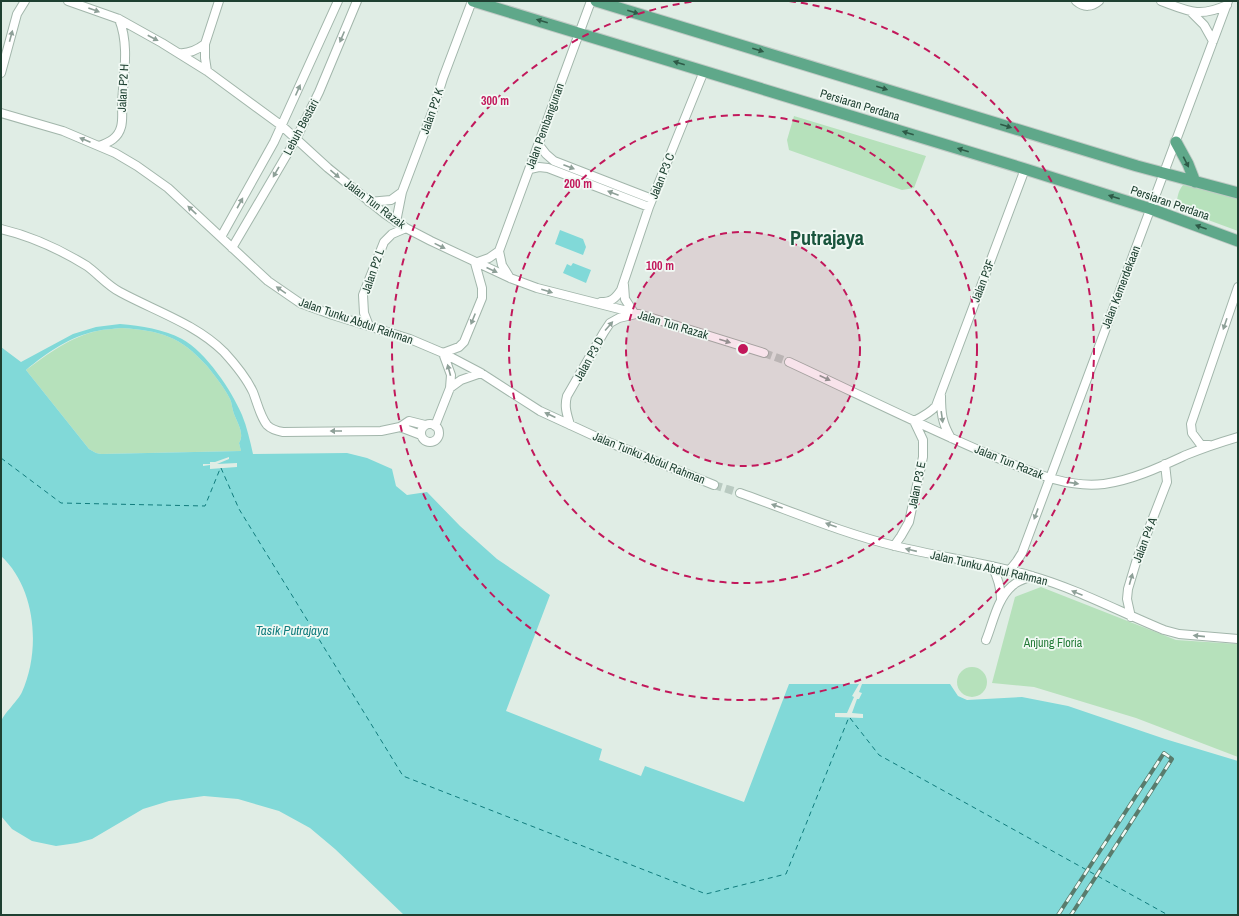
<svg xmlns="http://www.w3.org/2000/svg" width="1239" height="916" font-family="'Archivo Narrow',sans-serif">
  <rect width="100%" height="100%" fill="#e0ede5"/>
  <!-- green -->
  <path fill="#b6e1bb" d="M794,116L926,156L914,188L902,190L789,150L787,140Z
    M1183,185L1238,197V231L1181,210C1174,204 1178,191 1183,185Z
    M122,328C161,331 180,336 207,366C215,376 224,387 230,399C232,403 232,409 234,414C237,422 245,434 239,443L241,451L101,454L96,453L89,449L26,370C48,354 70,337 97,331C105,329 114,329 122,328Z
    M1041,587L1176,640L1238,644V757L1136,718L1034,687L992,683L1015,597Z
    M957 682a15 15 0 1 1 30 0a15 15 0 1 1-30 0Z"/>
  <!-- water -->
  <path fill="#81d9d8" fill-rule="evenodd" d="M560,230L583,239L586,247L583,255L555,244Z
    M573,263L591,270L586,283L563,273L567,264L571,266Z
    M120,324C142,326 163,329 182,339C206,352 232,391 242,415C247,427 250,441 253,454L347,453L367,458L392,469L396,486L407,495L427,492L460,526L497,559L550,595L506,711L602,749L599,760L641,776L645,766L744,802L789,684H950L958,696L967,700L1022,697L1068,706L1165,739L1238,761V915H404L335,849L310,828L279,811L238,799L204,796L169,801L143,809L92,839L77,843L56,846L32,841L12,829L1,816C1,794 1,772 1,749C1,741 0,730 1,722C3,714 18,701 22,692C41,650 36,588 1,556V347L21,362L73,334L96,327ZM122,328C161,331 180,336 207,366C215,376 224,387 230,399C232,403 232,409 234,414C237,422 245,434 239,443L241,451L101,454L96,453L89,449L26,370C46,353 71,336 97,331C105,329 114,329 122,328Z"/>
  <!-- pier -->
  <path fill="#e0ede5" d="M229,457V459L217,464L237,463V467L210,469V465L203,466V464H210V462H215Z
    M859,684H862L859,692L862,693L859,699H857L852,713L863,714V718L835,717V713H847L854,697L852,696Z"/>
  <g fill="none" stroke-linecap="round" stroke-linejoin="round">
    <!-- ferry -->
    <path stroke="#117c7d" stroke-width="1" stroke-dasharray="5 4" stroke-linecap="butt" d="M1,458L61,503L205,506L220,469
      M221,468L239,509L403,776L706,894L786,874L849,717
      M850,718L879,755L1168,915"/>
    <!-- minor-tunnel -->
    <path stroke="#b9cac1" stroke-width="8" stroke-dasharray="8 4" stroke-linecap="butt" d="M764,353L789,362
      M714,485L740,493"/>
    <!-- minor casing -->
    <g stroke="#a2b6ab" stroke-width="10">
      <path id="minor" d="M68,1L119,19L162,43L207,71L282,126L328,168L385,214L406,228L431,241L510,278L537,288L639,314L764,353
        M1076,1C1084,8 1092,7 1099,1
        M1161,1C1188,11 1199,18 1227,5
        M1192,13L1204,25L1213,41
        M205,44L219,1
        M179,53C189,54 197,50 205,44V58L207,71
        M1,73L17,14L25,1
        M1,113L63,131L115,153L137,166L168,188L268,281L300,303L333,315L410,339L443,353L481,373L540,411L603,440L714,485
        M539,145L546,154L554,161L652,199
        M99,146C110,142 118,138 121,127C123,120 122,112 122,105C123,77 130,46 119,19
        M530,169L539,167L548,168L649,207
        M369,202L391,200L402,192
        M396,222L402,192L433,110L443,78L472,1
        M1,229C31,236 61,250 87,266C98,274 108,286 120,292C155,311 196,324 224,352C235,364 246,377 253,392C257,402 260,416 267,425C271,429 277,431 283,432L381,431L400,427L409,421L425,425
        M221,237L274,142L338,1
        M232,248L296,139L319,92L357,1
        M499,251L502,265L510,278
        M475,263L489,258L499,251L591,1
        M624,285L625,299L634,313
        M601,302C611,302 615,299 621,290L649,207L704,71
        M369,326L364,313L363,295L384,242L392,234L406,228
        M789,362C856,393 922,426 990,455C1026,469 1064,489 1104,484C1133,480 1160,467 1186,455C1203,448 1221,442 1238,437
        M450,388L461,380L481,373
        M941,396C941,413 942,423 951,438
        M421 433a9 9 0 1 1 18 0a9 9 0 1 1-18 0Z
        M570,425C567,414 564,407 567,396L604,332L610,323L619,318L636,314
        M435,426L450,388L451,375L443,353L459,347L464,342L482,298V288L475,263
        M400,427L421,435
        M1209,445H1201L1192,433L1191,424L1238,287
        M740,493C791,511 842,533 895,546C940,557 987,563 1032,576C1077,589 1120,612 1164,630L1179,634L1238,639
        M894,546L901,536L909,522L923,457V440L914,421C922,417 930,413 936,406L1025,169
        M992,566C998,578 1001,587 1001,599
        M1009,571L1017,561L1022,553L1228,1
        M1131,617L1127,599L1128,589L1137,559L1167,482L1165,464
        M986,640C993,623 997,599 1012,586C1017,581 1025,579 1032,576"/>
    </g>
    <!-- major casing -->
    <g stroke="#c0cac5" stroke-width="13">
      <path id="major" d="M473,1L1025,169L1151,209L1238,241
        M596,1L1137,166L1238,193
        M1176,142L1188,164L1195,182"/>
    </g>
    <!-- minor -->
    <use href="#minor" stroke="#fff" stroke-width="8"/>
    <!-- major -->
    <use href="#major" stroke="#5fa88a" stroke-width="11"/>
    <!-- rail casing -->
    <g stroke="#597b6c" stroke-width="4">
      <path id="rail" d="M1058,915L1164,753L1172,759L1071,915"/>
    </g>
    <!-- rail -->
    <use href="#rail" stroke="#f1f9f4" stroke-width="2.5" stroke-dasharray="8" stroke-linecap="butt"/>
  </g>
  <!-- one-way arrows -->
  <defs><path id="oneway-solid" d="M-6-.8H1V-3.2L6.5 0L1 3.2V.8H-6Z"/></defs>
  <g fill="#8ea098">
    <use href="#oneway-solid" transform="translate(94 10) rotate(20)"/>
    <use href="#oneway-solid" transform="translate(11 36) rotate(-75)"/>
    <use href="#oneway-solid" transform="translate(342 37) rotate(113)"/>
    <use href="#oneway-solid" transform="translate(153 38) rotate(28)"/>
    <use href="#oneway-solid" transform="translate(298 90) rotate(-66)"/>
    <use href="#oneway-solid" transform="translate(85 140) rotate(-157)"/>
    <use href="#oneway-solid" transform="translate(569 167) rotate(21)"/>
    <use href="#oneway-solid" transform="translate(276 172) rotate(120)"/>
    <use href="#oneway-solid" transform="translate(335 174) rotate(40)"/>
    <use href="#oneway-solid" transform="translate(613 193) rotate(-159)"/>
    <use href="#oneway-solid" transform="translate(240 203) rotate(-61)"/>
    <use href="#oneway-solid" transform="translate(192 210) rotate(-137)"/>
    <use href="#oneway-solid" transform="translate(440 246) rotate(26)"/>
    <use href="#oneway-solid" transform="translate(492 270) rotate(24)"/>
    <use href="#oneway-solid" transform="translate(281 290) rotate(-145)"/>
    <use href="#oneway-solid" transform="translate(547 291) rotate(17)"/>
    <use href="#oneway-solid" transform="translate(473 319) rotate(112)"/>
    <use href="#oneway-solid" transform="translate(1225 324) rotate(109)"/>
    <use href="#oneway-solid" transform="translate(609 326) rotate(-49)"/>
    <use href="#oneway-solid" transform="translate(725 341) rotate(17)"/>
    <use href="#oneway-solid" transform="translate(449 370) rotate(-105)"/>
    <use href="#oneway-solid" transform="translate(825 378) rotate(25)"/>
    <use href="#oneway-solid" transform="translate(550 415) rotate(-155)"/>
    <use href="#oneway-solid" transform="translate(942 417) rotate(82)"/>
    <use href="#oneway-solid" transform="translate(336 431) rotate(180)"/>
    <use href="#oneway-solid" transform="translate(1073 483) rotate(8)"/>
    <use href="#oneway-solid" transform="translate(777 506) rotate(-161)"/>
    <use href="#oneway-solid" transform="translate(1036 514) rotate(110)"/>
    <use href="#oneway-solid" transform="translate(831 525) rotate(-160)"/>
    <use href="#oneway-solid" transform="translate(911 550) rotate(-167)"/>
    <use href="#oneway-solid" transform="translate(1131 579) rotate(-74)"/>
    <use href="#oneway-solid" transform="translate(1077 593) rotate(-158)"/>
    <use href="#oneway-solid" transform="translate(1199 636) rotate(-174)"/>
  </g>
  <g fill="#2e5a47">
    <use href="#oneway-solid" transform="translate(633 12) rotate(17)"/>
    <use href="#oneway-solid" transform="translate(542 21) rotate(-164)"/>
    <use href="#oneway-solid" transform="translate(758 50) rotate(17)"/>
    <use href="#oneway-solid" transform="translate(679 63) rotate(-163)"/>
    <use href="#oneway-solid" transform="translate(882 88) rotate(17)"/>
    <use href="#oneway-solid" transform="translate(1006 126) rotate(17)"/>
    <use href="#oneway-solid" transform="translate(908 133) rotate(-163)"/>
    <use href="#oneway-solid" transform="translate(963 150) rotate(-163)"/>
    <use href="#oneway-solid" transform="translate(1186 162) rotate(63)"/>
    <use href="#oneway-solid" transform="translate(1114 197) rotate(-162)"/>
    <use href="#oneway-solid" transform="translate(1201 227) rotate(-160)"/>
  </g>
  <!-- distance rings -->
  <circle cx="743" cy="349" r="117" fill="#c2185b" fill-opacity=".12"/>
  <g fill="none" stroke="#c2185b" stroke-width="2" stroke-dasharray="7 5">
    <circle cx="743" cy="349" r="117"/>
    <circle cx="743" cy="349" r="234"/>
    <path d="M789 1A351 351 0 1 1 697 1"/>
  </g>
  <g text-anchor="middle" stroke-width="3.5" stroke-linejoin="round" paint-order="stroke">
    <!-- street labels -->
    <g font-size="12" fill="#1e4031" stroke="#f1f9f4">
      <text transform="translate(123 88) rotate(-87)" y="4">Jalan P2 H</text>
      <text transform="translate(860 105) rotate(17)" y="4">Persiaran Perdana</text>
      <text transform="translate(432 111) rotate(-71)" y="4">Jalan P2 K</text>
      <text transform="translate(545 126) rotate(-70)" y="4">Jalan Pembangunan</text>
      <text transform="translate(301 127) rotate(-62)" y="4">Lebuh Bestari</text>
      <text transform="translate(662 176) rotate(-68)" y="4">Jalan P3 C</text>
      <text transform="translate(1170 203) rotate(19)" y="4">Persiaran Perdana</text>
      <text transform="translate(375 204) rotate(37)" y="4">Jalan Tun Razak</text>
      <text transform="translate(373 271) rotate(-71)" y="4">Jalan P2 L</text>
      <text transform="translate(983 281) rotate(-69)" y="4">Jalan P3F</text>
      <text transform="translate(1121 287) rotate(-69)" y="4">Jalan Kemerdekaan</text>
      <text transform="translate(356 321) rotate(19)" y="4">Jalan Tunku Abdul Rahman</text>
      <text transform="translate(673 325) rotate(17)" y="4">Jalan Tun Razak</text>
      <text transform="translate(589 359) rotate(-61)" y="4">Jalan P3 D</text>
      <text transform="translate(649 458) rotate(22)" y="4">Jalan Tunku Abdul Rahman</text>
      <text transform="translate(1009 462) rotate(22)" y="4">Jalan Tun Razak</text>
      <text transform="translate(917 485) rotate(-79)" y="4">Jalan P3 E</text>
      <text transform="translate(1145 540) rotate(-69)" y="4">Jalan P4 A</text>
      <text transform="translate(989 568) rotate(13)" y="4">Jalan Tunku Abdul Rahman</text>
    </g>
    <!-- park labels -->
    <g font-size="12" fill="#247b38" stroke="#f1f9f4">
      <text x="1053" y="647">Anjung Floria</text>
    </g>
    <!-- water labels -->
    <g font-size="13" font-style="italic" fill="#117c7d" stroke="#f1f9f4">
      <text x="292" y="635">Tasik Putrajaya</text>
    </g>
    <!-- town labels -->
    <g font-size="20" font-weight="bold" fill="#18543c" stroke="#f1f9f4">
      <text x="827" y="245">Putrajaya</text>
    </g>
  </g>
  <circle cx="743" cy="349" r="6" fill="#c2185b" stroke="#f1f9f4" stroke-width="2"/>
  <g font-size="12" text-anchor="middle" font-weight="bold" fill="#c2185b" stroke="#f1f9f4" stroke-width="3.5" stroke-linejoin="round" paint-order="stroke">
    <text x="495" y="105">300 m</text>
    <text x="578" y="188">200 m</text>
    <text x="660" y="270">100 m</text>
  </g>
  <!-- border -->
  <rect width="1239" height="916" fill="none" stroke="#1e4031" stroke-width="4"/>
</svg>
